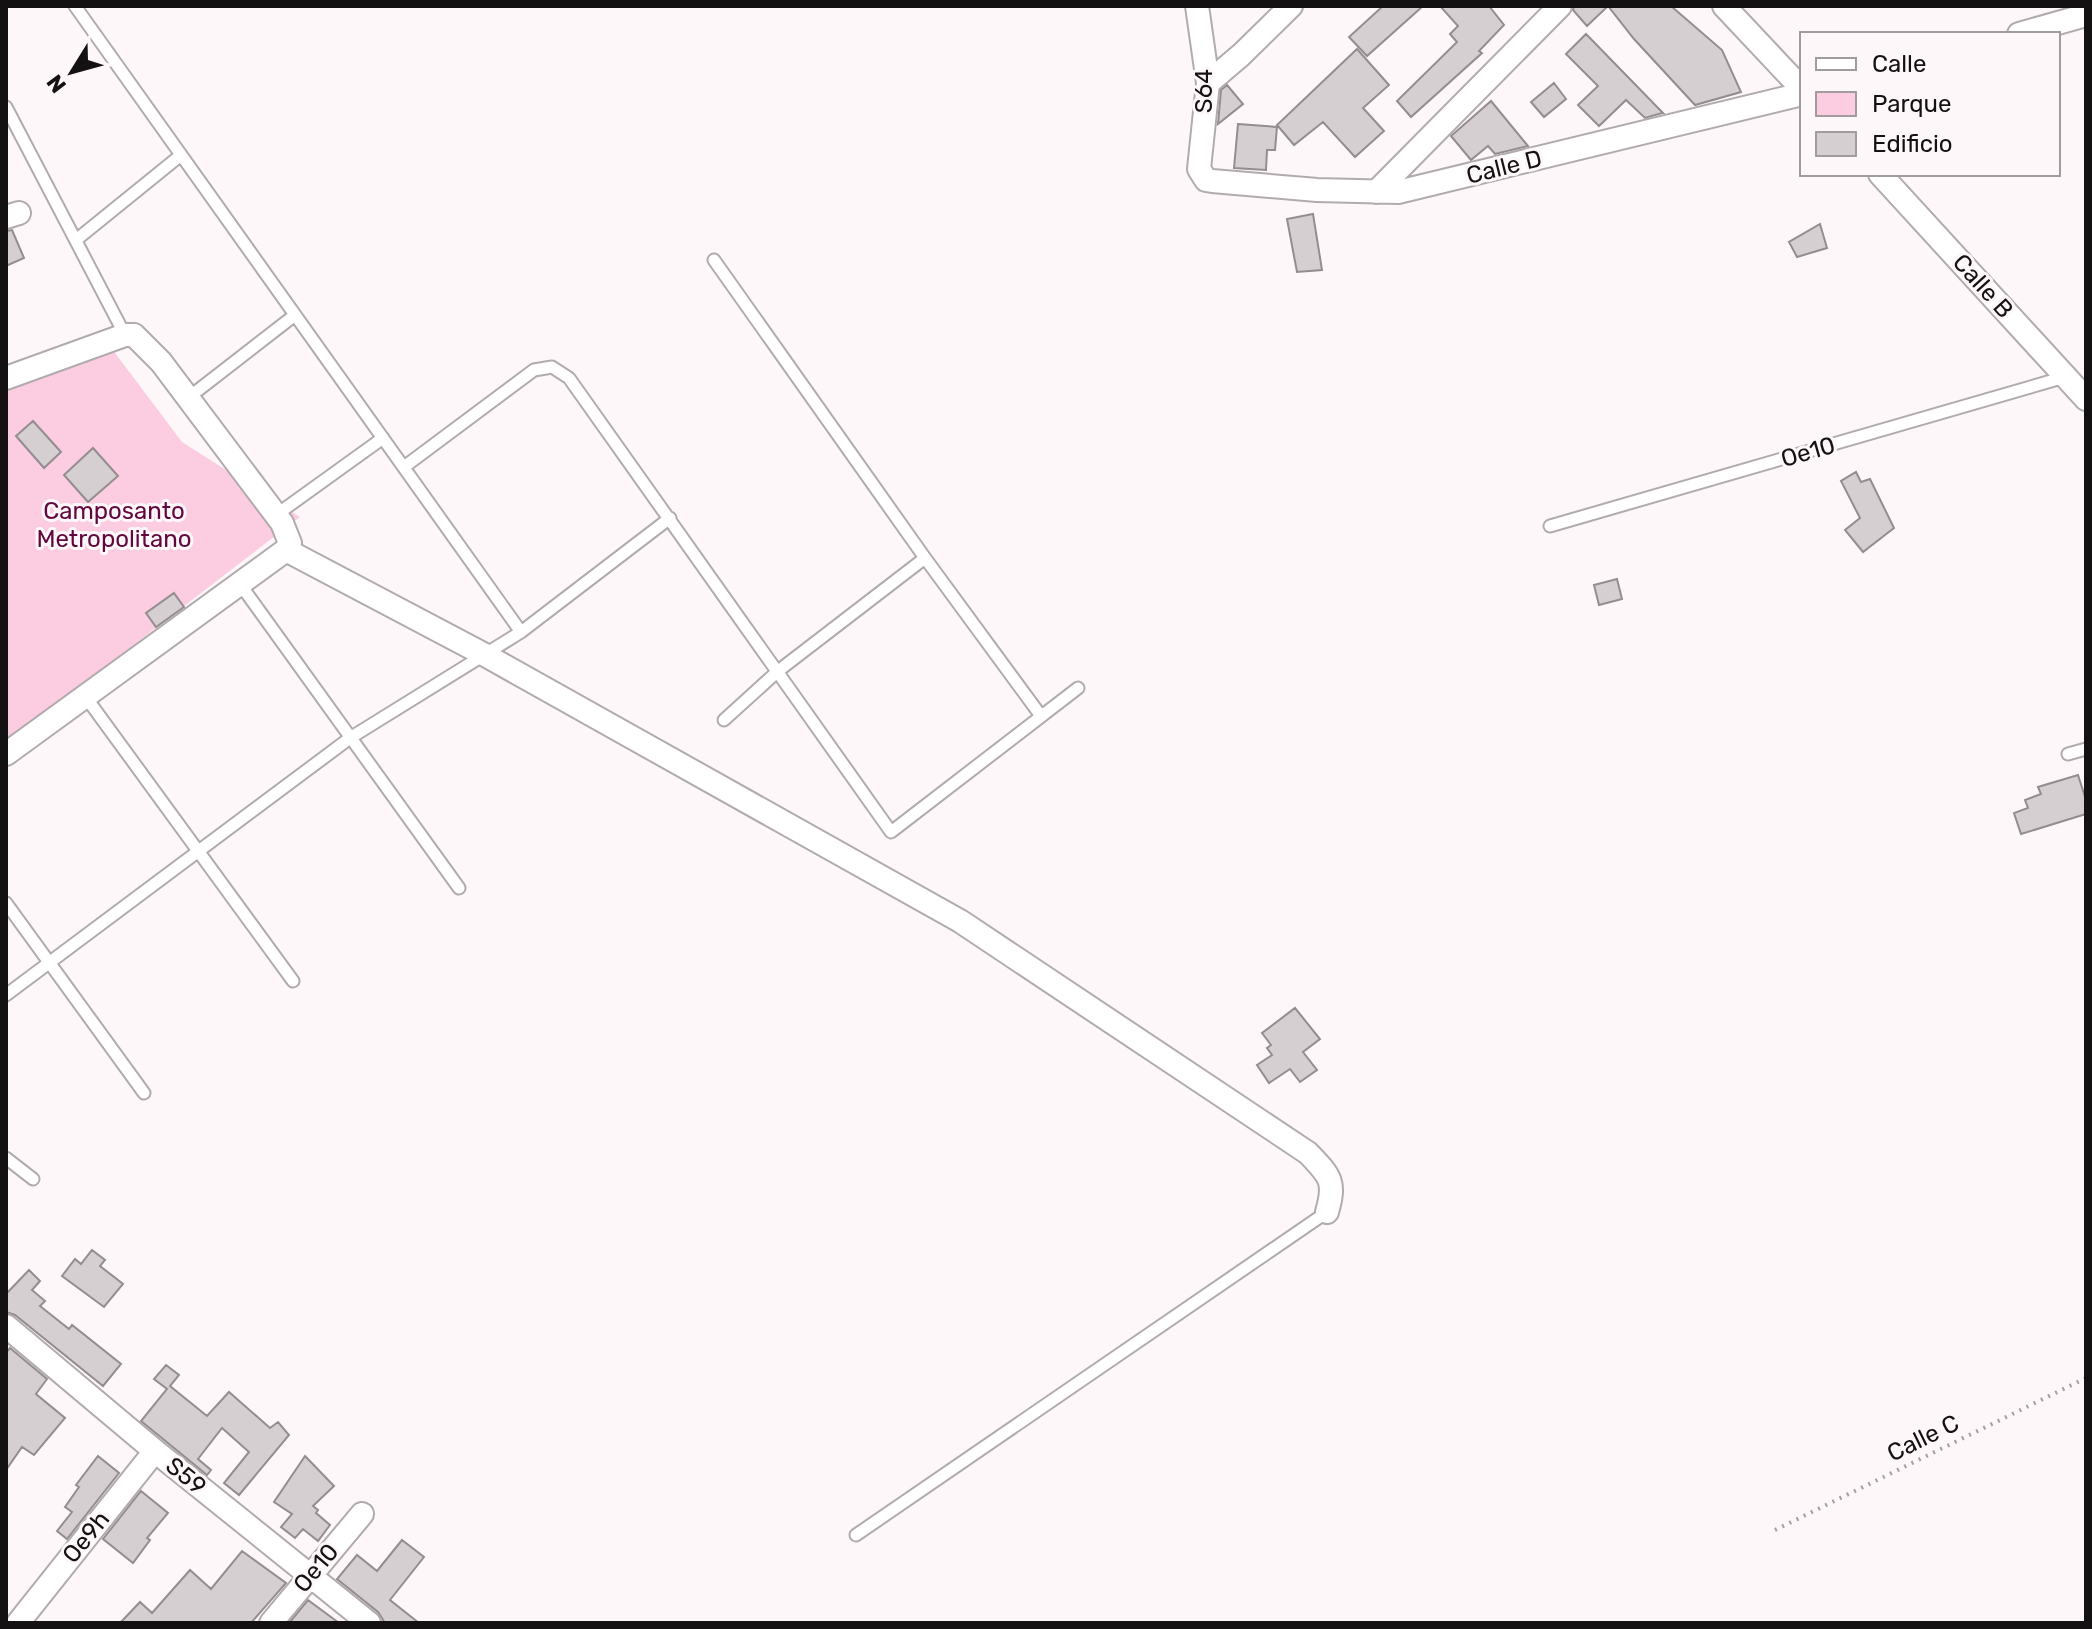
<svg xmlns="http://www.w3.org/2000/svg" width="2092" height="1629" font-family="Rubik,sans-serif">
  <rect width="100%" height="100%" fill="#fef7fa"/>
  <!-- green -->
  <path fill="#fccce1" d="M100,333L182,442L300,517L6,743V373Z"/>
  <!-- building -->
  <path fill="#d6cfd2" stroke="#948d90" stroke-width="2" d="M1383,6H1423L1367,56L1349,37Z
    M1440,6H1489L1504,25L1479,51L1482,53L1411,117L1397,101L1457,42L1450,34L1458,26Z
    M1574,6H1671L1722,50L1741,92L1695,105L1634,39L1608,6L1587,26L1573,10Z
    M1586,34L1663,113H1662L1645,118L1626,100L1599,126L1578,105L1598,86L1566,54Z
    M1357,49L1389,85L1363,108L1384,131L1355,157L1323,122L1294,145L1277,125Z
    M1554,83L1566,99L1544,117L1531,102Z
    M1227,85L1243,104L1218,124L1221,90Z
    M1491,101L1528,146L1495,154L1488,146L1471,160L1451,136Z
    M1238,124L1277,127L1275,150H1267L1266,170L1234,168Z
    M1313,214L1322,270L1297,272L1287,219Z
    M1820,224L1827,248L1797,257L1789,242Z
    M12,230L24,258L6,266V231Z
    M33,421L61,452L44,468L16,436Z
    M93,448L118,476L88,502L64,475Z
    M1856,472L1861,482L1870,479L1894,528L1863,552L1845,530L1860,518L1841,481Z
    M1617,579L1622,599L1599,605L1594,585Z
    M174,593L184,607L156,627L146,613Z
    M2078,775L2086,800V814L2021,834L2014,813L2028,808L2025,800L2041,794L2038,787Z
    M1295,1008L1320,1039L1303,1052L1317,1070L1300,1082L1290,1069L1269,1083L1257,1065L1272,1055L1267,1048L1271,1045L1262,1033Z
    M92,1250L105,1260L100,1266L123,1284L104,1307L62,1276L75,1259L81,1264Z
    M29,1270L40,1281L32,1290L45,1301L40,1306L69,1329L72,1325L121,1364L103,1386L15,1315L6,1312V1294Z
    M10,1348L47,1379L36,1394L65,1418L34,1455L22,1447L6,1470V1353Z
    M166,1365L179,1375L170,1386L207,1416L229,1392L270,1428L278,1422L289,1435L239,1495L224,1483L249,1452L222,1428L198,1459L211,1470L207,1475L141,1421L167,1389L154,1379Z
    M98,1456L119,1473L67,1539L57,1531L72,1512L65,1507L79,1487L76,1485Z
    M305,1456L334,1486L313,1506L318,1510L316,1513L330,1525L318,1541L303,1529L295,1538L281,1527L292,1514L274,1502Z
    M141,1491L168,1513L147,1538L150,1540L133,1563L103,1539Z
    M402,1540L424,1557L390,1600L419,1623H385L378,1612L337,1579L357,1555L377,1571Z
    M242,1551L286,1583L251,1623H120L140,1602L152,1613L190,1570L211,1589Z
    M308,1600L339,1623H289Z"/>
  <g fill="none" stroke-linecap="round" stroke-linejoin="round">
    <!-- service casing -->
    <g stroke="#b2abae" stroke-width="15">
      <path id="service" d="M75,6L521,632
        M6,107L125,335
        M76,240L181,155
        M714,260L925,558L1041,716
        M188,398L295,315
        M404,467L534,370L552,367L569,378L891,832L1078,688
        M276,515L383,438
        M1550,526L2065,377
        M240,584L459,888
        M85,696L293,981
        M724,720L778,671L925,558
        M2068,754L2086,749
        M6,903L144,1093
        M6,995L350,738L521,632L670,518
        M6,1158L33,1179
        M856,1535L1327,1212"/>
    </g>
    <!-- minor casing -->
    <g stroke="#b2abae" stroke-width="26">
      <path id="minor" d="M1197,6L1208,83L1199,169L1206,180L1212,181L1317,190L1398,192L1802,94
        M1724,6L1802,89
        M2019,34L2086,15
        M1208,83L1241,55L1291,6
        M1880,174L2086,399
        M1376,192L1560,6
        M6,217L19,213
        M6,378L125,335H134L161,362L282,523L290,543L286,550L6,754
        M286,550L485,655L960,921L1308,1153C1330,1176 1336,1181 1327,1212
        M6,1326L155,1451L369,1623
        M18,1623L155,1451
        M271,1623L362,1514"/>
    </g>
    <!-- path -->
    <path stroke="#a49fa1" stroke-width="4" stroke-dasharray="2 6" stroke-linecap="butt" d="M1775,1530L2086,1378"/>
    <!-- service -->
    <use href="#service" stroke="#fff" stroke-width="11"/>
    <!-- minor -->
    <use href="#minor" stroke="#fff" stroke-width="22"/>
  </g>
  <g text-anchor="middle" stroke-width="6" stroke-linejoin="round" paint-order="stroke">
    <!-- street labels -->
    <g font-size="24" fill="#131112" stroke="#fef7fa">
      <text transform="translate(1204 91) rotate(-90)" y="8">S64</text>
      <text transform="translate(1504 167) rotate(-14)" y="8">Calle D</text>
      <text transform="translate(1983 286) rotate(48)" y="8">Calle B</text>
      <text transform="translate(1808 452) rotate(-16)" y="8">Oe10</text>
      <text transform="translate(1923 1438) rotate(-26)" y="8">Calle C</text>
      <text transform="translate(186 1476) rotate(39)" y="8">S59</text>
      <text transform="translate(86 1537) rotate(-51)" y="8">Oe9h</text>
      <text transform="translate(316 1568) rotate(-50)" y="8">Oe10</text>
    </g>
    <!-- park labels -->
    <g font-size="24" fill="#62063e" stroke="#fef7fa">
      <text x="114" y="519">Camposanto<tspan x="114" dy="28">Metropolitano</tspan></text>
    </g>
  </g>
  <!-- border -->
  <rect width="2092" height="1629" fill="none" stroke="#131112" stroke-width="16"/>
  <!-- legend -->
  <rect x="1800" y="32" width="260" height="144" fill="#fef7fa" stroke="#a09b9d" stroke-width="2"/>
  <rect x="1816" y="58" width="40" height="12" fill="#ffffff" stroke="#a09b9d" stroke-width="2"/>
  <text x="1872" y="72" font-size="24" fill="#131112">Calle</text>
  <rect x="1816" y="92" width="40" height="24" fill="#fccce1" stroke="#a09b9d" stroke-width="2"/>
  <text x="1872" y="112" font-size="24" fill="#131112">Parque</text>
  <rect x="1816" y="132" width="40" height="24" fill="#d6cfd2" stroke="#a09b9d" stroke-width="2"/>
  <text x="1872" y="152" font-size="24" fill="#131112">Edificio</text>
  <!-- north arrow -->
  <g transform="translate(72 72) rotate(233)" stroke="#fef7fa" stroke-width="6" paint-order="stroke">
  <path d="M0-6L14 30L0 20L-14 30Z" fill="#131112"/>
  <text y="-12" font-size="22" font-weight="bold" text-anchor="middle" fill="#131112">N</text>
  </g>
</svg>
